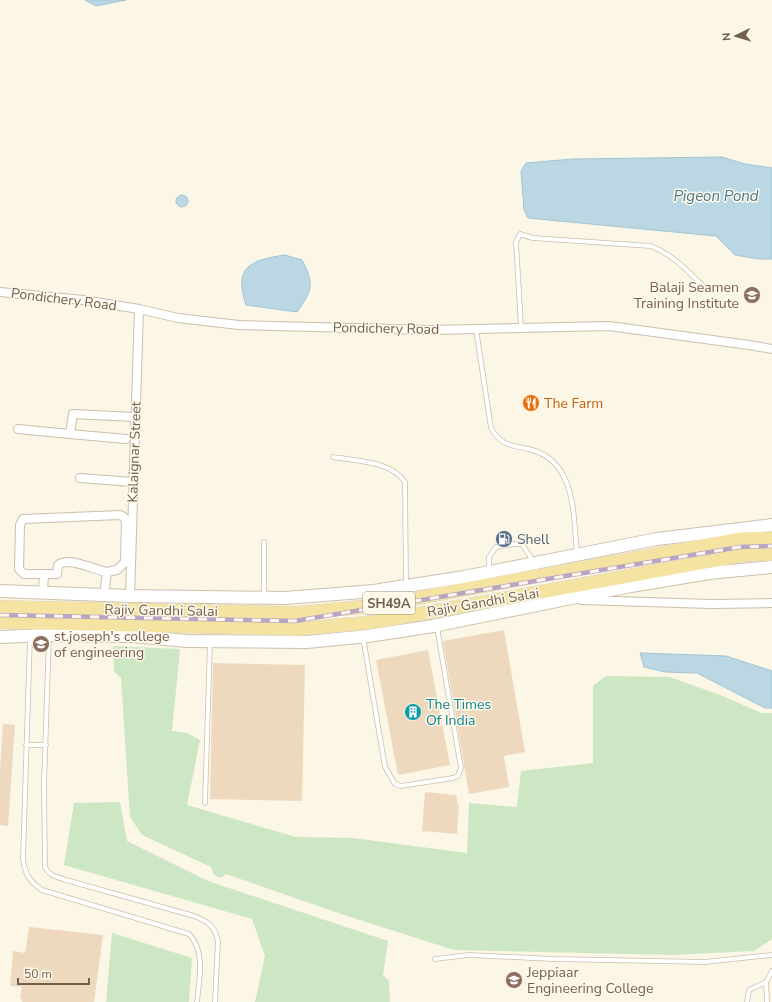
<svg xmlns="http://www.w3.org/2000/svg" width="772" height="1002" font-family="'Nunito Sans',sans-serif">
  <rect width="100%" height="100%" fill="#fbf6e5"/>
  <!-- green -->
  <path fill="#cde7c4" d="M113,646L180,649L172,731L187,733L200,740L187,805L296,837L353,838L467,853L469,803L517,807L521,771L593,763V686L606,676L670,677L723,696L761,713H772V939L754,951L672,955L454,950L344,915L226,874L221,878L214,875L211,867L142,835L130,817L121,678L114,671Z
    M120,802L127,841L208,881L388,941L383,975L389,981L390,1002H255L265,956L252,919L64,865L74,803Z
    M112,933L192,958L189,1002H106Z"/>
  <!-- water -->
  <path fill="#bbd7e3" stroke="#a1c5d4" d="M85,0H126L96,6Z
    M722,157L745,164L772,168V259H759L735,255L716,236L528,218L524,210L521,171L526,163L573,159Z
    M176 201a6 6 0 1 1 12 0a6 6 0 1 1-12 0Z
    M285,255L302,260C315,284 312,291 297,312L246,305C233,266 251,260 285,255Z
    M640,653L726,656L772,671V708H765L697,673L665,672L644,667Z"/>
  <!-- building -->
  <path fill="#eed9be" d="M504,630L525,752L504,756L509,787L469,794L443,641Z
    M428,650L450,765L398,775L376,660Z
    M213,663L305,665L302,801L210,799Z
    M3,724L15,725L8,826L0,825V770Z
    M425,792L456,795L458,805L459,804L457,834L422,831Z
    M29,927L103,935L94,1002H22V999H20L22,987L10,986L13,951L25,953Z"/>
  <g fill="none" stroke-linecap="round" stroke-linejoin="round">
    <!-- lane casing -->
    <g stroke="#ccbeac" stroke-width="5.5">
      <path id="lane" d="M521,327L516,242L520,234L533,238L651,246C673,255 687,270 704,287
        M476,329L491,428C501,446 511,445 529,449C577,461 573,515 577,554
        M333,457C357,461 391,461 405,482L406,584
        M489,570V557L496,547L515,544H522L533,561
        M264,596V542
        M49,636L44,784L45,867C49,876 57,877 66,880L194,916C207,921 215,926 218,941L215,1002
        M30,637L23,859C25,874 29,881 42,890L189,934C206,952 199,979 197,1002
        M363,637L385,767L395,784L401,786L453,778L458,776L461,768L437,627
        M26,745H46
        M205,803L210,642
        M435,959L469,955L553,959L705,962L772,955
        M766,982L767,1002
        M747,1002L749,990L766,982L772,971"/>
    </g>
    <!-- street casing -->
    <g stroke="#ccbeac" stroke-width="10">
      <path id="street" d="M0,292L83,300L139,309L178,318L239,325L432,330L609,326L749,345L772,349
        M18,429L70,434L73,414L134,417
        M70,434L126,439
        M80,478L133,482
        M44,574H57L58,565C69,556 94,570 107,572
        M43,592L44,574H24L19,569L20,525L23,519L120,515L124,517L126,522L125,562L117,570L107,572L104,595
        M130,596L139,309
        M581,600L711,604L772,603"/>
    </g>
    <!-- secondary casing -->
    <g stroke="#cec0aa" stroke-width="14">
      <path id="secondary" d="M0,591L130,596L285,598L374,591L464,577L657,539L772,525
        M0,637L49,635L132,636L187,641L307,642L368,636L433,626L631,586L709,573L772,567"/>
    </g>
    <!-- primary casing -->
    <g stroke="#dad5d0" stroke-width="14">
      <path id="primary" d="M0,607L297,613L373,606L741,539L772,538
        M0,622L298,629L375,622L743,555L772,554"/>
    </g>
    <!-- lane -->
    <use href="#lane" stroke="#fff" stroke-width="4"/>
    <!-- street -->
    <use href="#street" stroke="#fff" stroke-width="8"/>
    <!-- secondary -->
    <use href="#secondary" stroke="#fff" stroke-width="12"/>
    <!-- primary -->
    <use href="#primary" stroke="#f5e3a1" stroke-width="13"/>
    <!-- rail casing -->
    <g stroke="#baa4c3" stroke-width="4.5">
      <path id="rail" d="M0,615L295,621L740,547L772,546"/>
    </g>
    <!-- rail -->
    <use href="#rail" stroke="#fef9eb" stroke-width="3" stroke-dasharray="9" stroke-linecap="butt"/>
  </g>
  <!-- icons -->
  <defs>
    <g id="university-disc" transform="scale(0.9)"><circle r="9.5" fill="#8d6e63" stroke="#fef9eb"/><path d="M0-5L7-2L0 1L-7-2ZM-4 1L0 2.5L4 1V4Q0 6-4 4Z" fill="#fff"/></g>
    <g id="restaurant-disc" transform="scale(0.9)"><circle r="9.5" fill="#e8710a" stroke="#fef9eb"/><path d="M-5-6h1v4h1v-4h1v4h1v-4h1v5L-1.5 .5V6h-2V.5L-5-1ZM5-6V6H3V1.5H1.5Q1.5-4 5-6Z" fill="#fff"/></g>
    <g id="fuel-disc" transform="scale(0.9)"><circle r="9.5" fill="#5c6f8a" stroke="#fef9eb"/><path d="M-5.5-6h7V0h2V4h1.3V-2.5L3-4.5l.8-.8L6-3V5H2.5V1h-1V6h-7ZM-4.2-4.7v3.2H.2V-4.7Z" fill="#fff"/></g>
    <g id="building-disc" transform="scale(0.9)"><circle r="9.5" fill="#0f9aa8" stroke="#fef9eb"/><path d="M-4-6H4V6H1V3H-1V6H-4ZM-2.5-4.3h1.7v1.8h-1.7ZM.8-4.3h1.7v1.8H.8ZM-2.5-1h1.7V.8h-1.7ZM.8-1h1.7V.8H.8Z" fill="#fff"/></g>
  </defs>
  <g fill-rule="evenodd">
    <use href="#university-disc" x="752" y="295"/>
    <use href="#restaurant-disc" x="531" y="403"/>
    <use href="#fuel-disc" x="504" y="539"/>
    <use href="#university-disc" x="41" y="644"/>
    <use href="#building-disc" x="413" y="712"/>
    <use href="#university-disc" x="514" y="980"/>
  </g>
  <g text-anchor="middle" stroke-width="3" stroke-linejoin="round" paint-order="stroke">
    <!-- shield labels -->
    <rect fill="#fef9eb" stroke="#9c8d7c" stroke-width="1" x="363" y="592" width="52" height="22" rx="3"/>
    <g font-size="13" font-weight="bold" fill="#725f4c">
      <text x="389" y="608">SH49A</text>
    </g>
    <!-- education labels -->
    <g font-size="14" fill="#785e54" stroke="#fef9eb" text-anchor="start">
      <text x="739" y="292" text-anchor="end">Balaji Seamen<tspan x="739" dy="16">Training Institute</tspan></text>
      <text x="54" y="641">st.joseph's college<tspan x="54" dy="16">of engineering</tspan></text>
      <text x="527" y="977">Jeppiaar<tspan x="527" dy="16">Engineering College</tspan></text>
    </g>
    <!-- street labels -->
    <g font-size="14" fill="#725f4c" stroke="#fef9eb">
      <text transform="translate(64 299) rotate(7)" y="5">Pondichery Road</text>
      <text transform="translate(386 328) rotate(1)" y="5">Pondichery Road</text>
      <text transform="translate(134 452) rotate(-88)" y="5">Kalaignar Street</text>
      <text transform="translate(483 602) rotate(-10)" y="5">Rajiv Gandhi Salai</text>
      <text transform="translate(161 610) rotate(1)" y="5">Rajiv Gandhi Salai</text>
    </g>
    <!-- food labels -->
    <g font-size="14" fill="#c56008" stroke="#fef9eb" text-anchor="start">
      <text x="544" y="408">The Farm</text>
    </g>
    <!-- service labels -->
    <g font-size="14" fill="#4e5e75" stroke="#fef9eb" text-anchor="start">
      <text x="517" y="544">Shell</text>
    </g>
    <!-- culture labels -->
    <g font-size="14" fill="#0d838f" stroke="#fef9eb" text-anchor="start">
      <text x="426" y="709">The Times<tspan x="426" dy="16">Of India</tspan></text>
    </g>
    <!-- water labels -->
    <g font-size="15" font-style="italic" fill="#4a768a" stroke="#fef9eb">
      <text x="716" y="201">Pigeon Pond</text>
    </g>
  </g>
  <!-- north arrow -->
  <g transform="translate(736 36) rotate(265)" stroke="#fef9eb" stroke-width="3" paint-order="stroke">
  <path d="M0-3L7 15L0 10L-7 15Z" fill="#725f4c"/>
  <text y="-6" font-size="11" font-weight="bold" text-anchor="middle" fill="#725f4c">N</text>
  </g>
  <!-- scale -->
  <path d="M18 978v6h71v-6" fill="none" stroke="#725f4c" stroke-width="2"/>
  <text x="24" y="978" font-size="12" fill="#725f4c" stroke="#fef9eb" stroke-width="3" paint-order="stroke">50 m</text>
</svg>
